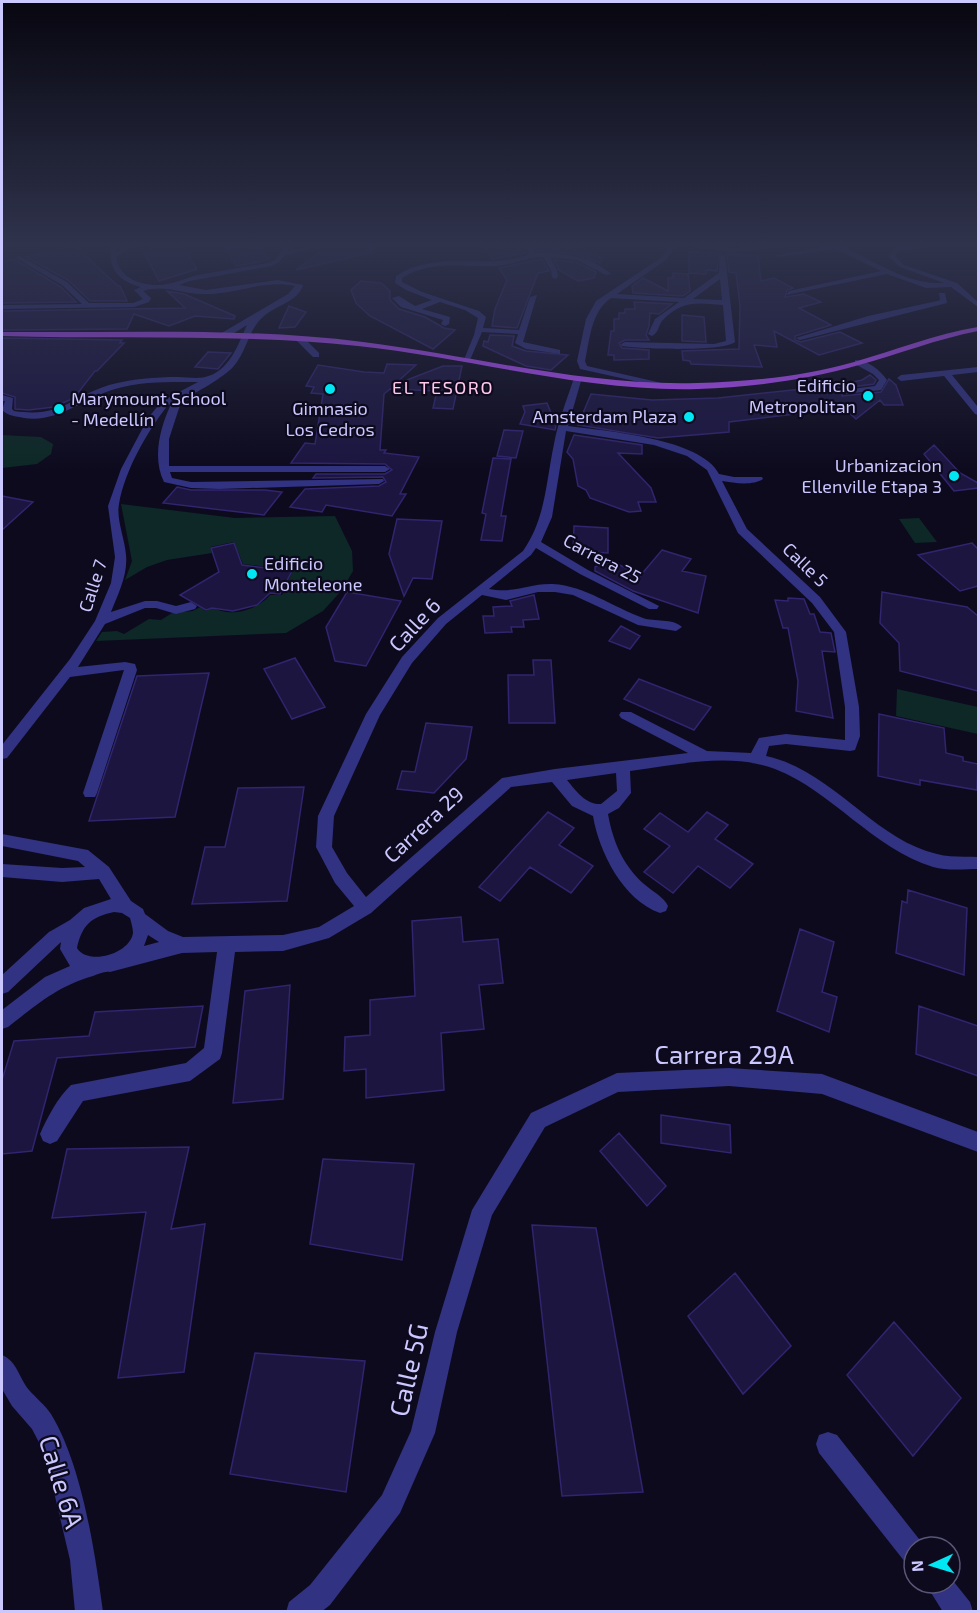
<svg xmlns="http://www.w3.org/2000/svg" width="980" height="1613" font-family="'Exo 2',sans-serif">
  <rect width="100%" height="100%" fill="#0d0a1e"/>
  <!-- green -->
  <path fill="#0d2826" d="M2,435L41,437L53,444L51,454L37,464L2,468Z
    M121,504L235,518L335,516L352,551L353,571L342,590L323,611L286,633L96,641L102,632L117,631L124,634L149,619L161,620L172,613L193,611L200,607L206,611L213,607C229,619 259,609 270,595H282L293,570L243,564L234,542L210,547L212,553L167,560L147,567L125,580L132,561Z
    M919,518L937,542L915,543L899,519Z
    M897,689L978,707V734L896,716Z"/>
  <!-- building -->
  <path fill="#1b1540" stroke="#30256e" stroke-width="1.5" d="M148,245H182L197,269L159,281L144,252L150,250Z
    M225,245H261L269,260L236,266Z
    M330,245H372L373,252L296,270Z
    M483,245H495L503,251L508,249V245H522L526,249V253L492,259Z
    M535,245H577L602,258L600,263L576,254L536,251Z
    M75,246L118,286H120L127,301H90L68,280L26,257Z
    M689,251L720,254L717,271L706,270V274L689,273Z
    M727,254L758,256L761,281L774,278L793,288L787,290L785,297L804,294L821,302L799,308L831,325L795,336V340L801,342L840,332L862,343L819,355L774,331L777,347L754,345L762,367L691,364L690,361L683,360L682,351L739,349L740,306L736,273L729,272Z
    M14,259L61,287L76,302L2,303V262Z
    M542,259L549,271L538,273L517,328L492,326L495,309L507,280L499,268Z
    M554,260L576,262L596,272L594,278L578,281L559,270Z
    M673,273L688,274L690,291L683,296L633,293L632,286L643,278L668,291V278H673Z
    M361,281L381,283L390,291V300L399,309L425,317L444,328L455,330L433,349L370,316L356,303L351,290Z
    M167,291L184,294L235,316L234,319L195,316L169,326L134,314L127,329L2,330V311L185,308Z
    M634,302L672,304L659,314L650,313L649,326L646,335L649,340H625L619,343L622,348L649,350V359L614,360V355H608L611,331H614V319H619V313H625V309H635Z
    M289,306L306,312L295,327L279,328Z
    M682,315L704,317L706,342L682,341Z
    M490,335L514,336L512,346L526,351L568,355L551,370L526,366L483,346L484,341L488,342Z
    M2,338L122,340L120,343H124L97,371H95L74,398L54,407L29,410L15,409V397L2,393Z
    M208,352L231,353L218,369L195,367Z
    M387,364L416,365L394,385L443,366H462L453,409L433,408L437,391L390,389L384,394L380,450H386L384,453L419,457L400,494H406L392,516L326,505L322,512L290,507L305,489L379,486L386,482L383,477L313,478L316,474H385L392,470L385,464L291,463L305,443L315,444L323,394L311,393L314,387L306,386L318,365L364,372L384,373Z
    M870,375L876,380L874,384L844,388L842,396L881,392L889,379L896,385L903,405H884L880,400L856,419L844,408L729,422V432L658,438L578,425L591,394L652,400L718,398L840,385L862,380Z
    M547,403L556,425L555,430L520,424L525,412L523,406Z
    M504,430L523,431L516,458L497,456Z
    M574,435L642,445V454L618,453L651,488L656,502H638L641,511L629,512L590,498L586,490L578,486L573,459L567,452Z
    M934,445L960,473L978,483V488L954,491L924,454Z
    M493,458L511,459L501,516H506L502,541L481,540L486,514L482,513Z
    M177,487L191,490H265L282,492L264,515L163,503Z
    M2,496L33,502L2,530Z
    M397,519L442,521L432,579L413,578L404,596L389,554Z
    M574,526L608,528V553L573,551Z
    M234,543L242,565L292,571L280,594L270,593L257,605L233,611L212,608L206,610L180,595L219,572L211,548Z
    M972,543L978,549V586L960,591L918,555Z
    M662,550L691,559L682,571L706,576L698,613L633,591L595,571V567L609,559L640,576Z
    M347,592L401,601L366,666L335,661L326,627Z
    M882,592L967,607L978,616V691L900,671L899,643L880,623Z
    M534,595L539,619L523,620L524,627H511L512,632L485,633L483,616H494L493,607L512,606L510,601Z
    M788,598L804,599L810,614H814L820,632L831,633L835,652L822,651L833,718L796,711L798,681L788,628H783L775,600L788,601Z
    M621,626L640,636L630,649L609,641Z
    M295,658L325,707L292,719L264,669Z
    M533,660H551L555,723H509L508,675H534Z
    M209,673L175,817L89,821L137,676Z
    M639,679L711,707L694,730L624,699Z
    M879,714L944,728L946,753L963,757V761L978,764L977,790L920,780V785L878,776Z
    M426,723L472,727L466,759L434,793L397,789L402,771L415,772Z
    M304,787L287,901L192,904L205,847H225L238,788Z
    M548,812L574,828L559,845L593,866L571,893L530,867L500,901L479,887Z
    M707,812L728,825L715,839L753,864L730,888L698,866L673,893L644,872L670,846L644,829L660,813L688,832Z
    M908,890L967,908L964,975L896,953L902,901L907,903Z
    M461,917L463,942L498,939L503,983L479,985L484,1029L441,1033L444,1090L366,1098V1069L344,1071L345,1037L370,1035V1000L415,996L412,921Z
    M800,929L834,942L822,992L837,997L829,1032L777,1011Z
    M290,985L283,1099L233,1103L245,991Z
    M203,1006L195,1047L57,1058L32,1151L2,1154V1080L14,1041L89,1036L95,1012Z
    M919,1006L978,1026V1076L916,1054Z
    M661,1115L730,1125L731,1153L661,1143Z
    M619,1133L666,1186L647,1206L600,1151Z
    M189,1147L171,1229L205,1224L184,1372L118,1378L146,1212L52,1218L67,1149Z
    M323,1159L414,1164L402,1260L310,1244Z
    M532,1225L596,1228L643,1492L562,1496Z
    M735,1273L791,1346L743,1394L688,1316Z
    M894,1322L961,1398L913,1456L847,1375Z
    M255,1353L365,1361L346,1492L230,1474Z"/>
  <g fill="none" stroke-linecap="round" stroke-linejoin="round">
    <!-- minor -->
    <path fill="#313281" fill-rule="evenodd" d="M110,245H116V252L127,245H135L116,257C119,282 151,289 172,283C181,281 189,277 198,275C221,271 244,267 267,263L275,260L286,245H292L288,251L315,245H328L285,255L279,262L271,266L190,281L179,285L206,290L278,280L303,285C299,301 275,306 264,316C248,329 247,352 233,367C224,377 195,394 182,399L169,439V466H385L390,469L385,472H170L172,478L191,482L383,479L384,481L379,484L219,489L191,488L164,482C152,458 160,428 171,404L168,405C147,432 125,470 119,504C116,519 125,539 126,555C128,575 118,594 111,612L145,601H157L176,606L191,602L197,606L195,609L176,614L156,608H145L105,624L78,667L125,662L135,664L137,670L97,793L95,797H85L83,793L124,670L70,677L7,758L2,759V745L70,659L95,621L111,583L115,557L108,506L121,469L148,418L162,401L198,382C171,382 141,381 115,389C83,398 59,423 24,418C15,416 8,416 2,410L5,401H2V395L13,398L12,409L14,411C62,418 68,398 109,385C131,379 155,377 178,377C186,377 197,379 205,377C229,372 238,345 247,325L226,338H220V334L288,294L295,286C264,279 234,295 203,294C182,294 164,284 143,291L151,298L149,302L134,307L2,309V305L82,304L62,285L16,258L18,255L67,282L89,303H133L143,299L134,290L141,287C117,281 109,268 110,245Z
      M497,245H505L507,247L504,249Z
      M524,245L533,246L534,253C563,253 589,255 611,274L606,275L577,260L550,257L557,270L558,277L555,279L552,277L551,270L543,257C527,257 513,265 497,266C463,268 432,259 402,278V282L422,292L479,311L486,317L483,328L519,330L530,297L537,295L523,342L560,350V354L526,349L515,343L518,334L482,332L470,360L463,362L474,335L478,318L465,310L440,302L422,309L450,317L449,324L445,326L441,324L443,320L401,307L392,298L399,296L415,306L432,300L406,290L395,283L396,276C439,249 482,271 528,255V248Z
      M670,245H676L667,259L617,294L684,298L719,273L720,256L725,255L735,342C723,352 640,349 622,346L621,344L625,342L714,344L726,341L723,305C696,303 682,300 662,321C658,327 658,333 652,336L648,334L655,319L679,302L611,298C591,312 590,338 585,361L587,366L675,386L671,389L580,369L577,361L586,319L596,301L662,257ZM720,279L722,300L693,299Z
      M678,245L732,248L792,246L732,252Z
      M838,245C873,259 905,285 944,283L900,267L888,256L897,247L940,245L899,251L895,256L904,265L957,283L978,302V307L951,287L926,288L887,274L786,295L789,291L881,271L836,249L778,257L775,255Z
      M939,293H945L947,303L800,340L796,338L868,316L937,301L940,300Z
      M296,336H302L319,353V357H313L296,340Z
      M855,360C868,360 880,370 887,380L881,390L844,394V390L875,386L879,380L873,374L855,364Z
      M978,367V372L952,375L978,407V415L975,414L944,376L901,381L897,378L901,375Z
      M577,378L581,381L568,426C605,431 701,438 719,474L734,477H762L763,479C753,486 734,483 722,481L747,529L820,597L846,632L859,707L860,736L855,750L850,751L786,744L769,746L766,756C832,770 873,839 937,854C950,858 965,856 978,857V869C965,869 947,871 933,867C872,848 832,791 775,769C729,752 677,765 630,771L631,793L619,808L608,814C613,842 623,865 644,884C652,891 664,897 668,906L666,911L660,913C623,900 599,852 593,816L572,806L552,782L511,787L371,913L329,938L283,951L235,952L222,1053L220,1059L190,1081L83,1101L57,1141L50,1144L43,1141L40,1134C47,1118 58,1097 71,1085L186,1063L204,1048L217,952L182,953L110,972C104,971 99,974 93,976C56,987 38,1004 8,1027L2,1029V1010L45,977L70,966L60,949L61,942L8,992L2,994V975L49,932L70,920L84,908L111,899L99,879L62,882L2,877V864L62,868L85,867L78,861L2,846V834L88,850L109,867L131,901L143,909L145,914L168,931L183,937L283,935L319,927L354,906L335,883L316,847L318,816L366,714L402,657L438,618L523,551C546,518 546,481 554,444C558,422 566,402 573,381ZM566,431L654,445L687,456L707,470L738,533L812,603L834,632L845,707V740L786,734L759,738L751,753L707,751L631,712H621L619,715L621,718L688,753L555,769L502,778L366,897L347,873L332,847L334,816L380,715L412,663L446,624L482,595L506,600L538,592H555L573,595L638,625L676,631L682,627C673,618 654,622 643,618C613,607 585,586 553,584C528,583 515,594 489,589L531,555L536,548L580,574L649,609H657L659,606L588,570L541,542L552,517ZM616,773L617,791L601,804C586,805 576,791 567,780ZM114,912L122,913L130,918C131,922 133,928 133,933C130,954 88,966 77,948C82,925 91,917 114,912ZM148,935L159,942L144,946Z
      M729,1068L822,1074L978,1132V1152L822,1094L729,1086L618,1092L545,1127L492,1215L457,1332L435,1433L400,1513L330,1605L321,1612H286L289,1602L310,1585L382,1495L411,1431L435,1332L472,1210L531,1113L617,1073Z
      M2,1355C17,1361 19,1378 29,1390C36,1398 45,1405 51,1414C82,1465 95,1552 103,1612H75L70,1560L45,1454L32,1429L12,1406L2,1389Z
      M828,1432L837,1435L923,1544L925,1547H914V1566L905,1562L819,1453L816,1444L819,1435Z
      M950,1577L970,1602L973,1612H943L925,1583H950Z"/>
    <!-- major -->
    <path fill="#b44eff" fill-rule="evenodd" d="M978,327V331C937,339 899,354 859,365C807,380 752,387 698,389C582,392 472,358 358,346C239,333 121,340 2,336V332C122,333 244,327 363,342C475,356 584,386 697,383C750,382 804,376 854,362C896,350 935,334 978,327Z"/>
  </g>
  <!-- sky -->
  <linearGradient id="sky" x2="0" y2="1"><stop stop-color="#070610"/><stop offset="0.52" stop-color="#2f334c"/><stop offset="1" stop-color="#2f334c" stop-opacity="0"/></linearGradient>
  <rect width="980" height="471" fill="url(#sky)"/>
  <!-- markers -->
  <g fill="#00e6f2" stroke="#0d0a1e" stroke-width="2">
    <circle cx="330" cy="389" r="6"/>
    <circle cx="868" cy="396" r="6"/>
    <circle cx="59" cy="409" r="6"/>
    <circle cx="689" cy="417" r="6"/>
    <circle cx="954" cy="476" r="6"/>
    <circle cx="252" cy="574" r="6"/>
  </g>
  <g text-anchor="middle" stroke-width="4.5" stroke-linejoin="round" paint-order="stroke">
    <!-- far-poi labels -->
    <g font-size="18" fill="#cbc7ff" stroke="#0d0a1e" text-anchor="end">
      <text x="856" y="392">Edificio<tspan x="856" dy="21">Metropolitan</tspan></text>
      <text x="71" y="405" text-anchor="start">Marymount School<tspan x="71" dy="21">- Medellín</tspan></text>
      <text x="330" y="415" text-anchor="middle">Gimnasio<tspan x="330" dy="21">Los Cedros</tspan></text>
      <text x="677" y="423">Amsterdam Plaza</text>
      <text x="942" y="472">Urbanizacion<tspan x="942" dy="21">Ellenville Etapa 3</tspan></text>
      <text x="264" y="570" text-anchor="start">Edificio<tspan x="264" dy="21">Monteleone</tspan></text>
    </g>
    <!-- far-neighbourhood labels -->
    <g font-size="18" letter-spacing="1.5" fill="#ffc9ee" stroke="#0d0a1e">
      <text x="443" y="394">EL TESORO</text>
    </g>
    <!-- far-street labels -->
    <g font-size="18" fill="#cbc7ff" stroke="#0d0a1e">
      <text transform="translate(602 559) rotate(28)" y="6">Carrera 25</text>
      <text transform="translate(805 565) rotate(44)" y="6">Calle 5</text>
      <text transform="translate(93 586) rotate(-72)" y="6">Calle 7</text>
    </g>
    <!-- street labels -->
    <g font-size="21" fill="#cbc7ff" stroke="#0d0a1e">
      <text transform="translate(415 625) rotate(-47)" y="7">Calle 6</text>
      <text transform="translate(424 825) rotate(-43)" y="7">Carrera 29</text>
    </g>
    <!-- near-street labels -->
    <g font-size="26" fill="#cbc7ff" stroke="#0d0a1e">
      <text x="724" y="1064">Carrera 29A</text>
      <text transform="translate(409 1370) rotate(-77)" y="9">Calle 5G</text>
      <text transform="translate(61 1482) rotate(73)" y="9">Calle 6A</text>
    </g>
  </g>
  <!-- border -->
  <rect width="980" height="1613" fill="none" stroke="#cbc7ff" stroke-width="6"/>
  <!-- north arrow -->
  <g transform="translate(932 1565) rotate(266)"><circle r="28" fill="#0d0a1e" stroke="#595678" stroke-width="1.5"/>
  <path d="M0-4.5L10 22L0 15L-10 22Z" fill="#00e6f2"/>
  <text y="-9" font-size="16" font-weight="bold" text-anchor="middle" fill="#cbc7ff">N</text>
  </g>
</svg>
